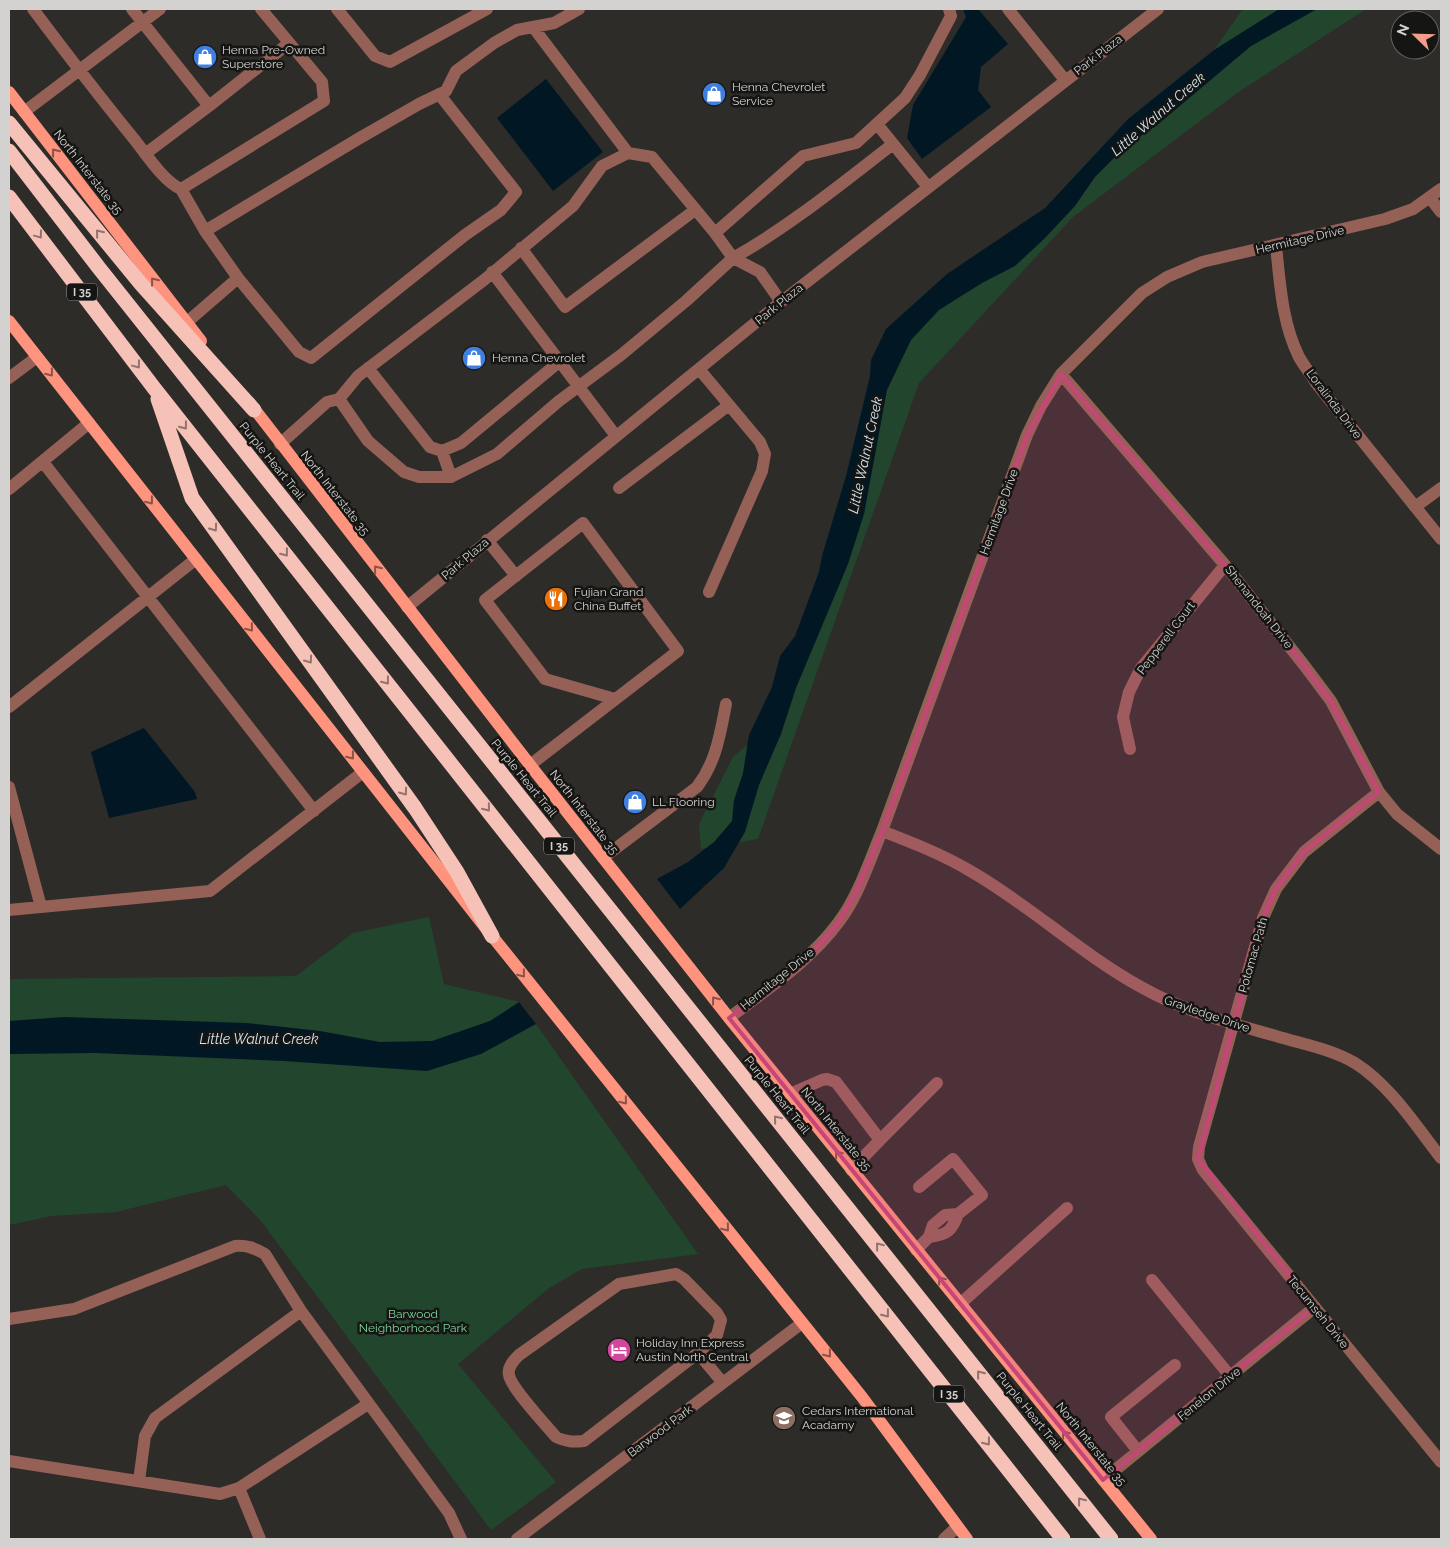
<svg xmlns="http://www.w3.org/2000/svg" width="1450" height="1548" font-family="Raleway,sans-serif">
  <rect width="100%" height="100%" fill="#2e2c29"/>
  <!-- green -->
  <path fill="#22452e" d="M1243,9H1366L1237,93L1073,217L919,383L758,839L701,849L699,824L733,757L751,742L809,612L850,489L883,339L1045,208L1128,119L1214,50Z
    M429,917L444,984L519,1002L536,1024L698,1254L582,1269L549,1288L458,1364L556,1482L491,1530L261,1221L226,1185L116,1212L51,1216L9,1225V979L296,976L353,933Z"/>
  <!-- water -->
  <path fill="#011824" d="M963,9H978L1008,44L981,67L978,90L991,107L922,159L907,138L913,105L966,17Z
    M1279,9H1317L1251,46L1156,126L1127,145L1095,177L1075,206L1044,239L1015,266L982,283L939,310L911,340L887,390L864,514L848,564L796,688L781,734L759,785L745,832L724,868L680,909L657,879L688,862L714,842L732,821L734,800L743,773L749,735L772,687L780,656L795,636L819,572L822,556L846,476L870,376L871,360L886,329L947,274L1045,208L1128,119L1214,50Z
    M546,79L603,152L553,191L497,118Z
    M144,728L195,792L197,799L109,818L91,752Z
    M519,1002L536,1024L481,1054L427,1071L284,1061L95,1053L9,1054V1021L64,1017L246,1023L320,1031L380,1042L432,1041L490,1021Z"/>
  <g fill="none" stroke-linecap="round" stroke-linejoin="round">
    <!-- minor -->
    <path stroke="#956157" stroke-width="12" d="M33,9C66,53 99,96 134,139C146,154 164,182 181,189L324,101L322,82L261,9
      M132,9L209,106L289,43
      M337,9L375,56L390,62L487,9
      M1008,9L1065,80
      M533,27L628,153
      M24,112L160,9
      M877,124L928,187
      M145,154L209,106
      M181,189L205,231
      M1430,198L1441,212
      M1276,246C1280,283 1282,323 1299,357C1304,366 1311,374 1316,383L1441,539
      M521,248L565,307L695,210
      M733,258C790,226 841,184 893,144
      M733,258L760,272L781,302
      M492,272L616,436
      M238,278L299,352L311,358L465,235L501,210L516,192L439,94
      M186,323L238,278L205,231L358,139L419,104L446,91L456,71L494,43L517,30L554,23L579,9
      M368,368L430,447L442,451L461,443L559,362
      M699,369L760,442L765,454L762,471L709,592
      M1061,374L1225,565L1304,665L1331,701L1379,792L1397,814L1441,849
      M9,378L37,357
      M339,399L358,376L484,280L573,206L602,166L628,153L652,157L715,233
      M280,444L327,402L339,399L368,441L404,472L419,477H451L497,454L559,401L621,355L686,301L733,258L715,233L803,156L856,143L905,98L920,75L951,16L949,9
      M442,451L451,477
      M43,462L314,811
      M619,488L729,405
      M9,489L89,423
      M1415,507L1441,488
      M487,540L516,576
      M407,607L781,302L1158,9
      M9,707L196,559
      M1130,749L1123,717L1129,692L1141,668L1225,565
      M530,765L678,651L583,523L485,600L545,679L615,699
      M9,787L41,907
      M1379,792L1304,852L1276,889L1263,918L1199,1147L1198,1159L1203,1170L1441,1462
      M882,831C913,843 944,855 972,872C1031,906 1081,954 1141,987C1183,1011 1230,1023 1276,1036C1302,1044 1331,1049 1355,1063C1390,1085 1416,1126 1441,1158
      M603,858L697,787C716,762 720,735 726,704
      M9,910L210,891L363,772
      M729,1018C767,989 809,962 838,923C858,897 869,862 882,831L1027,435L1041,406L1061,374L1142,293L1167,277L1202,262L1385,219L1413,209L1441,189
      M790,1094L822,1080L827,1079L836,1082L880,1140L851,1170
      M880,1140L937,1083
      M919,1187L953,1159L982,1195L958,1214
      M916,1250L929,1237L933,1225L945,1215L958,1214C952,1231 947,1235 929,1237
      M1152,1280L1230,1376
      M960,1304L1067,1208
      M9,1319L74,1309L235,1246C247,1245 254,1248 265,1254L301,1311L449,1513L461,1539
      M698,1353L717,1335L721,1320L717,1313L684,1279L676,1274L619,1284L519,1355C514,1360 507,1367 509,1375C511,1388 546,1425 556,1437C566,1442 573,1442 584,1441L698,1353L723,1383
      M1138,1451L1111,1417L1175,1365
      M9,1461L220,1494L239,1488L260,1539
      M1103,1480L1315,1307
      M139,1481L145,1436L155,1418L301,1311
      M239,1488L368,1404
      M517,1539L802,1323
      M944,1539L957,1527"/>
    <!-- major -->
    <path stroke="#fe937e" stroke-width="12" d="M9,92L201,341
      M9,321L492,936L862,1397L967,1539
      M249,402L530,765L729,1018L1151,1539"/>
    <!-- highway -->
    <path stroke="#f6c1b6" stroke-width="15" d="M9,123L141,284L254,410
      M9,151L99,268L1111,1539
      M9,197L154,388L1063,1539
      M158,399L192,498L415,808L457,872L492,936"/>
  </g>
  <!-- one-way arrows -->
  <defs><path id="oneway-chevron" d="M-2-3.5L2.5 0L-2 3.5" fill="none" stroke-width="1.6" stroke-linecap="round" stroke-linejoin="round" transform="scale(1.25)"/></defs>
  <g stroke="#8a5448">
    <use href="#oneway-chevron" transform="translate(55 152) rotate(-128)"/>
    <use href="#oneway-chevron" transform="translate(154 281) rotate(-128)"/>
    <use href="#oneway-chevron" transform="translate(50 373) rotate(52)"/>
    <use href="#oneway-chevron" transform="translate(150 501) rotate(52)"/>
    <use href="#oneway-chevron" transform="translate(377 569) rotate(-128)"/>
    <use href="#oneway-chevron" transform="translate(250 628) rotate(52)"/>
    <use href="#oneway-chevron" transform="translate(351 756) rotate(52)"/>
    <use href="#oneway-chevron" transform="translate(522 974) rotate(51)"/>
    <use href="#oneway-chevron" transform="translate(715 1000) rotate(-128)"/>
    <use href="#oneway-chevron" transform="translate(624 1101) rotate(51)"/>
    <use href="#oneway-chevron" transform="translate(838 1154) rotate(-129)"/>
    <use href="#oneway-chevron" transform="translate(726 1228) rotate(51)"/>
    <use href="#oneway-chevron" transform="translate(941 1280) rotate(-129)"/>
    <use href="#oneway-chevron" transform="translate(828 1354) rotate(51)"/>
    <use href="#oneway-chevron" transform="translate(1065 1434) rotate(-129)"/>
  </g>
  <g stroke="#91746d">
    <use href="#oneway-chevron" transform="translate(99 233) rotate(-129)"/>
    <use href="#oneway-chevron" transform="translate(39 235) rotate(53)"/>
    <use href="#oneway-chevron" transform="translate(137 365) rotate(53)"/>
    <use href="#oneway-chevron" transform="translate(184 426) rotate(52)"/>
    <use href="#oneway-chevron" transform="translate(214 528) rotate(54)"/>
    <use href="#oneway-chevron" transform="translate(285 553) rotate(52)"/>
    <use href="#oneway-chevron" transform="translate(309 660) rotate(54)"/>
    <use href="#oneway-chevron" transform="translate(386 681) rotate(52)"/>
    <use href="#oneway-chevron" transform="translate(404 792) rotate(54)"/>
    <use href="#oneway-chevron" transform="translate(487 808) rotate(52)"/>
    <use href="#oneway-chevron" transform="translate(777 1119) rotate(-129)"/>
    <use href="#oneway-chevron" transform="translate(879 1246) rotate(-129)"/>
    <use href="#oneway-chevron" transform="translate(886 1314) rotate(52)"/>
    <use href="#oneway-chevron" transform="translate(980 1374) rotate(-129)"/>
    <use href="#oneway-chevron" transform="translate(987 1442) rotate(52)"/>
    <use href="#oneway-chevron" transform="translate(1081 1501) rotate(-128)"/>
  </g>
  <!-- marked area -->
  <path fill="#c64678" fill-opacity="0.2" stroke="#c64678" stroke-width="4" stroke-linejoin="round" d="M1061,374L1225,565L1304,665L1331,701L1379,792L1304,852L1276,889L1263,918L1198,1159L1315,1307L1103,1480L729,1018L809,956L838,923L856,891L882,831L1027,435Z"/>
  <!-- icons -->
  <defs>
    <g id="shop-disc" transform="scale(1.25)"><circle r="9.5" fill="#3f7fe0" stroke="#151513"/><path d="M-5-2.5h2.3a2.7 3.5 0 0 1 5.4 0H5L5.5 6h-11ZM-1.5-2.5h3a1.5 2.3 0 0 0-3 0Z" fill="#fff"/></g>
    <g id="restaurant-disc" transform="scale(1.25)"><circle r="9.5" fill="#e8710a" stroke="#151513"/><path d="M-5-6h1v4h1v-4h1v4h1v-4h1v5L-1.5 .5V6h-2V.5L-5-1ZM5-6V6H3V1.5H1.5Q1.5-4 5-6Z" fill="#fff"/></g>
    <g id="hotel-disc" transform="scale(1.25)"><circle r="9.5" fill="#d1479c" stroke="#151513"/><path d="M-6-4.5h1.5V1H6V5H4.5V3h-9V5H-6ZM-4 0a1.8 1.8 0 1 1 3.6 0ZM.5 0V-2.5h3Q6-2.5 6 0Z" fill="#fff"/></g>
    <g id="school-disc" transform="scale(1.25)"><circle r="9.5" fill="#8d6e63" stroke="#151513"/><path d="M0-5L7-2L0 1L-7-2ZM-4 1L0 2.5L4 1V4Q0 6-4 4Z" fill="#fff"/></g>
  </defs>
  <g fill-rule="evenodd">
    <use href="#shop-disc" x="205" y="57"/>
    <use href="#shop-disc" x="714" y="94"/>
    <use href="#shop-disc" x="474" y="358"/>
    <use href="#restaurant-disc" x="556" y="599"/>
    <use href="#shop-disc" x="635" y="802"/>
    <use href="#hotel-disc" x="619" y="1350"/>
    <use href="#school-disc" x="784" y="1418"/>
  </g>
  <g text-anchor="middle" stroke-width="5" stroke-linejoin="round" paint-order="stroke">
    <!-- shield labels -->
    <g fill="#151513" stroke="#9a9997" stroke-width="1">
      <rect x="67" y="283.5" width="30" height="17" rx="4"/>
      <rect x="544" y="837.5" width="30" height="17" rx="4"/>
      <rect x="934" y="1385.5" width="30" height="17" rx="4"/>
    </g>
    <g font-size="11" font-weight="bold" fill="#d3d2d0">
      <text x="82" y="296">I 35</text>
      <text x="559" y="850">I 35</text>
      <text x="949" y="1398">I 35</text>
    </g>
    <!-- poi labels -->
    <g font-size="12" fill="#d3d2d0" stroke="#151513" text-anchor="start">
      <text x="222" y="54">Henna Pre-Owned<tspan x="222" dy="14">Superstore</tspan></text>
      <text x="732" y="91">Henna Chevrolet<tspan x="732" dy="14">Service</tspan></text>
      <text x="492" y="362">Henna Chevrolet</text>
      <text x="574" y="596">Fujian Grand<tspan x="574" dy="14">China Buffet</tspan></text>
      <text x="652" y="806">LL Flooring</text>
      <text x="636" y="1347">Holiday Inn Express<tspan x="636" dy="14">Austin North Central</tspan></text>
      <text x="802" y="1415">Cedars International<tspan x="802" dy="14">Acadamy</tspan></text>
    </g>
    <!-- street labels -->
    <g font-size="12" fill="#d3d2d0" stroke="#151513">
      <text transform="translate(1098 55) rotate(-38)" y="4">Park Plaza</text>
      <text transform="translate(88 172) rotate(52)" y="4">North Interstate 35</text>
      <text transform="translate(1300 240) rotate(-13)" y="4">Hermitage Drive</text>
      <text transform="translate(779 304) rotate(-39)" y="4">Park Plaza</text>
      <text transform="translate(1334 404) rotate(53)" y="4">Loralinda Drive</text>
      <text transform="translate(272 461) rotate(51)" y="4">Purple Heart Trail</text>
      <text transform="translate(335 493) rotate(52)" y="4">North Interstate 35</text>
      <text transform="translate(999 512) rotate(-70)" y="4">Hermitage Drive</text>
      <text transform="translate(465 559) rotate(-40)" y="4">Park Plaza</text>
      <text transform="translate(1259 607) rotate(52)" y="4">Shenandoah Drive</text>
      <text transform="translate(1166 638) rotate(-53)" y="4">Pepperell Court</text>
      <text transform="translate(524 778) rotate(51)" y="4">Purple Heart Trail</text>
      <text transform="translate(584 812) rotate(52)" y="4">North Interstate 35</text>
      <text transform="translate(1253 955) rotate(-74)" y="4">Potomac Path</text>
      <text transform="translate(777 979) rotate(-39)" y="4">Hermitage Drive</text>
      <text transform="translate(1207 1014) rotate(19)" y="4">Grayledge Drive</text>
      <text transform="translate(777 1095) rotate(51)" y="4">Purple Heart Trail</text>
      <text transform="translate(836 1129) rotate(51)" y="4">North Interstate 35</text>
      <text transform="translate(1318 1312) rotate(51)" y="4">Tecumseh Drive</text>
      <text transform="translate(1209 1394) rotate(-39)" y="4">Fenelon Drive</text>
      <text transform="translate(1029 1411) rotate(51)" y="4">Purple Heart Trail</text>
      <text transform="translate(660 1431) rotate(-37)" y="4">Barwood Park</text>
      <text transform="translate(1091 1444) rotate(51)" y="4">North Interstate 35</text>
    </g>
    <!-- park labels -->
    <g font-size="12" fill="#7ad99b" stroke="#151513">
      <text x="413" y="1318">Barwood<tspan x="413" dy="14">Neighborhood Park</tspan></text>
    </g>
    <!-- water labels -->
    <g font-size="14" font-style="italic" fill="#d3e6f1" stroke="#151513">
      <text transform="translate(1158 114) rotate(-41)" y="5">Little Walnut Creek</text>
      <text transform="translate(865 455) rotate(-78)" y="5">Little Walnut Creek</text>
      <text x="259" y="1044">Little Walnut Creek</text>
    </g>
  </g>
  <!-- border -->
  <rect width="1450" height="1548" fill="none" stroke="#d3d2d0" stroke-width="20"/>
  <!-- north arrow -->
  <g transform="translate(1415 35) rotate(293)"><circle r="24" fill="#151513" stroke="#61615f"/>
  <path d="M0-4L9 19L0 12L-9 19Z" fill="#f49d8b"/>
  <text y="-8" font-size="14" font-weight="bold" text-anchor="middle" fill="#d3d2d0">N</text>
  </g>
</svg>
